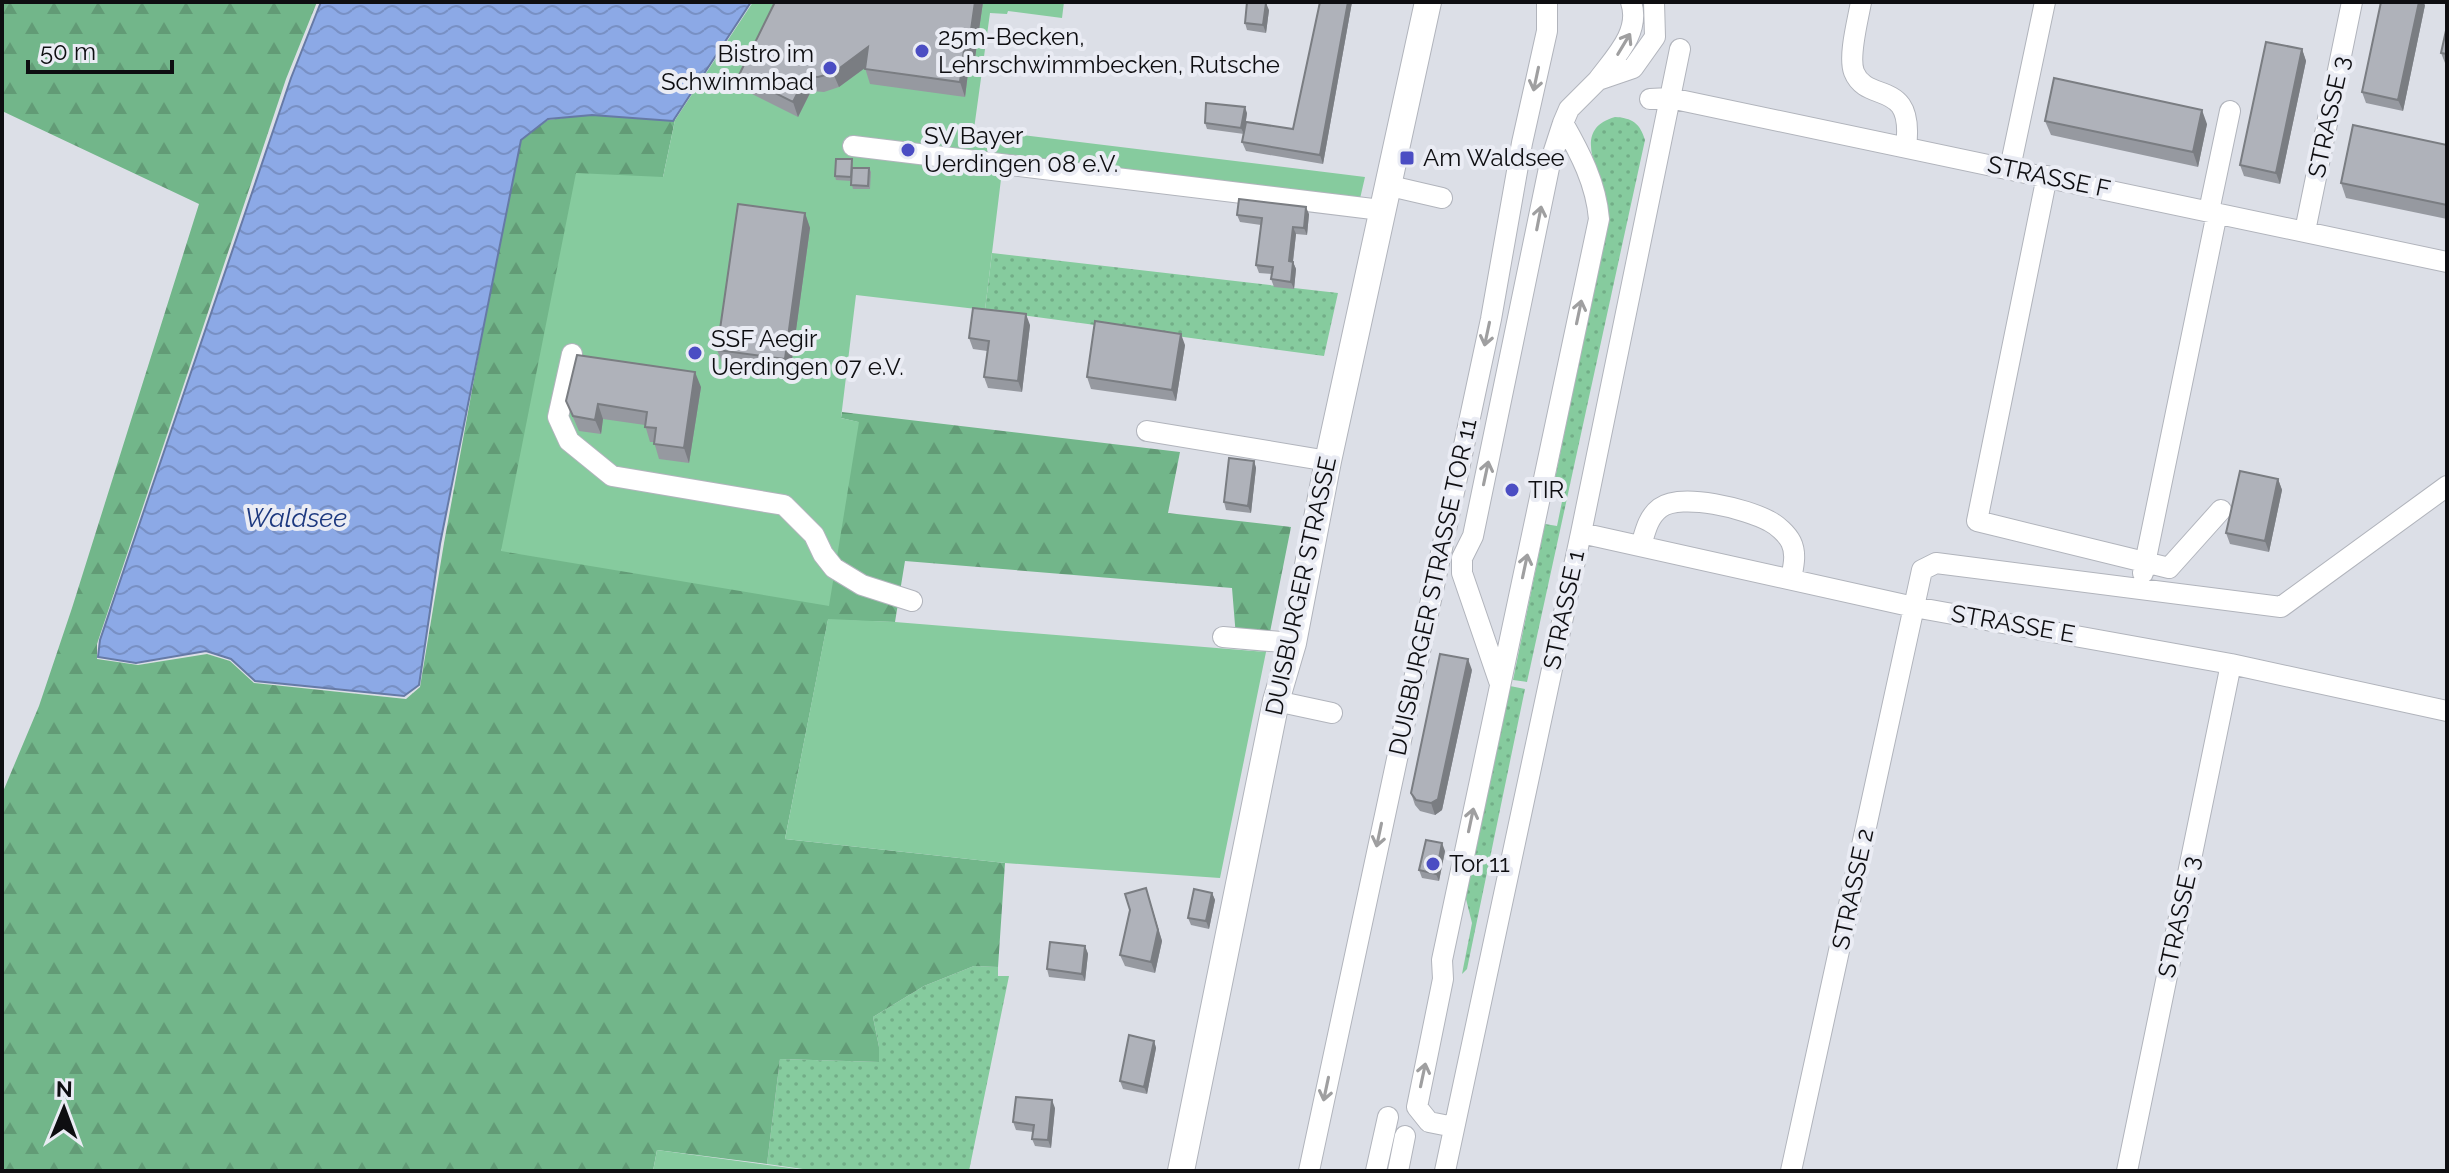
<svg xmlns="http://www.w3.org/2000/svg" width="2449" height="1173" font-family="Raleway,sans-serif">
  <defs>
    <pattern id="grass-dots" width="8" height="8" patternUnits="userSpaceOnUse" patternTransform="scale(2)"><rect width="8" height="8" fill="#86cb9e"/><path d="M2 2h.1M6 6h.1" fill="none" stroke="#72ad87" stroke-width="1.8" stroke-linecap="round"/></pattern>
    <pattern id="forest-firs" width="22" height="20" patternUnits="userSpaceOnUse" patternTransform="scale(2)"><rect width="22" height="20" fill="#72b68a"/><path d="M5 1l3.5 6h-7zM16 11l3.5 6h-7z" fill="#629b76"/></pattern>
    <pattern id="water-waves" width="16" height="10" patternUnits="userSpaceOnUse" patternTransform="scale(2)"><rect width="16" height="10" fill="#8ca9e6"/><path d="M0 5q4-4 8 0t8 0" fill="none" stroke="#7890c4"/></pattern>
  </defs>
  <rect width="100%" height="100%" fill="#dcdfe7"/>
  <!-- grass -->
  <path fill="url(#grass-dots)" d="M1615,117C1632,118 1640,123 1645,140L1527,682L1513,680L1545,524L1557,526L1564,492L1553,488L1608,222C1608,214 1608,205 1606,197C1598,169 1572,129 1615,117Z
    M992,253L1338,293L1324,356L985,310Z
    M1510,686L1525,689L1467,969L1462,974L1472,923L1465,895Z
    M974,966L998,967V976H1009L969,1171H817L767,1164L780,1059L879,1062V1047L873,1017L924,986Z"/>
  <!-- forest -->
  <path fill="url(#forest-firs)" d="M2,2H317L286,79L97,644V659L138,665L207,654L230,661L254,683L406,699L420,687L444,543L518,139L548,120L593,114L675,120L663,177L501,551L858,422L841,418L842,412L1180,452L1168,513L1291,527L1266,652L1232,648L1236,637L1232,588L905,561L895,622L828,620L785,839L1005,863L998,967L974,966L924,986L873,1017L879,1047V1062L780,1059L767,1164L657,1150L653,1171H2V794L39,706L72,608L199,204L2,111Z"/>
  <!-- green -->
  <path fill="#86cb9e" d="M753,2H1064L1062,18L1008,11L1007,14L990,13L974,129L1365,177L1356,216L1002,171L985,310L856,295L841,418L859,422L829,606L501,551L576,173L663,177L675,120Z
    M828,619L895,622L1266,652L1220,878L1005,863L785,839Z
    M657,1150L812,1171H653Z"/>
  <!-- water -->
  <path fill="url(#water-waves)" stroke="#667aa6" stroke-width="2" d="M321,2H751L673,121L592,115L548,119L521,140L440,544L419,685L404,696L255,681L231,659L206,651L136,663L98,657L100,640L291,78Z"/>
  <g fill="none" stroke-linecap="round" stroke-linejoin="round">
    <!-- minor casing -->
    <g stroke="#b1b4bc" stroke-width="22">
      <path id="minor" d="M1861,2C1858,20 1848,56 1854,72C1867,105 1915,77 1906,147
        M1598,80C1615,57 1641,32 1631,2
        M1650,99L1670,98L2447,262
        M853,146L1381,210
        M2010,168L2045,2
        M2047,176L1977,521L2169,568L2221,510
        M1386,185L1442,198
        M2209,211L2230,111
        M2305,231L2352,2
        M572,354L558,417L569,441L612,476L784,505L814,535L823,554L834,568L862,585L912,601
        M1147,431L1328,461
        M1581,533L1914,607L2231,664L2447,711
        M1641,546C1645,532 1648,517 1660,508C1681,492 1747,509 1769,521C1777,525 1787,534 1791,542C1797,554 1793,568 1791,579
        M2143,573L2217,213
        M1223,637L1293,643
        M1499,681L1462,573V558L1473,536L1550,163L1563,123
        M1276,701L1332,713
        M1454,1127L1429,1122L1417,1107L1443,979L1442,960L1599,219C1596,183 1580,153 1563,123L1569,109L1598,80L1633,68L1655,37L1654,2
        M1309,1171L1491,319L1522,143L1547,31V2
        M1376,1171L1388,1117
        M1398,1171L1405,1136
        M1445,1171L1581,533L1680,49
        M1791,1171L1922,570L1936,563L2281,607L2447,486
        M2127,1171L2231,664"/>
    </g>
    <!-- major casing -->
    <g stroke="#b1b4bc" stroke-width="28">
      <path id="major" d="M1181,1171L1276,701L1293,643L1328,461L1428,2"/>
    </g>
    <!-- minor -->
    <use href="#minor" stroke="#fff" stroke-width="20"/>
    <!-- major -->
    <use href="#major" stroke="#fff" stroke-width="26"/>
  </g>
  <!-- wall -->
  <path fill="#9699a0" d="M983,2L974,65H969L965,97L870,84L865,68L839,87L824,92L811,91L798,117L744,90L739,75Z
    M1320,2H1352L1323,164L1246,151L1242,142L1293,129Z
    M2425,5L2403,111L2366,103L2362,92Z
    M1269,10L1266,33L1247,30L1245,23Z
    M2447,26V68L2441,53Z
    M2302,49L2306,61L2280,184L2244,176L2240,165Z
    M1247,113L1244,134L1207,129L1205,123Z
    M2045,121L2207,124L2198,167L2051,135Z
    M2447,145V219L2346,198L2341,183Z
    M852,159L853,168H869L871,172L870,189H853L851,181L836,180L835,176Z
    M805,213L810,228L790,374L723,365L717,350Z
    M1309,214L1307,235L1296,234L1293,262L1296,269L1294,289L1274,287L1271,279L1272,274L1259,273L1256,265L1261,225L1240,222L1237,215Z
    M1030,325L1022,392L988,388L984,377L987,351L973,349L969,338Z
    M1185,345L1176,401L1091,389L1087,377Z
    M701,387L689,463L659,459L654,442H650L645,425L603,419L601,434L579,431L566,401Z
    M1254,461L1256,468L1251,513L1226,510L1224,502Z
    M2278,479L2282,490L2269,552L2230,544L2226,533Z
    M1472,670L1442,810L1435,815L1420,811L1415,805L1411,793Z
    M1445,851L1439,881L1422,878L1419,870Z
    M1146,888L1162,941L1155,973L1125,966L1120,955Z
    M1212,893L1215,900L1209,929L1191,925L1188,918Z
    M1085,946L1088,954L1085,981L1049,977L1047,969Z
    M1154,1041L1156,1048L1147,1094L1123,1089L1120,1081Z
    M1055,1108L1051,1148L1035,1146L1032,1139L1033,1132L1016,1130L1013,1122Z"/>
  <!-- shaded-wall -->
  <path fill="#7a7d82" d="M975,2H983L974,65L968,51Z
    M1348,2H1352L1323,164L1320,155Z
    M2419,2H2423L2425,5L2403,111L2398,100Z
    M1266,3L1269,10L1266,33L1263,25Z
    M868,47L873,62L839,87L833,73Z
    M2302,49L2306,61L2280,184L2276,173Z
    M964,50L969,65L965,97L960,82Z
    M806,76L811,91L798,117L793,102Z
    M1245,107L1247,113L1244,134L1241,128Z
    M2202,110L2207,124L2198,167L2193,152Z
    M1306,207L1309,214L1307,235L1304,228Z
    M805,213L810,228L790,374L785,359Z
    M1293,227L1296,234L1292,269L1289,261Z
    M1293,262L1296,269L1294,289L1291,282Z
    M1026,314L1030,325L1022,392L1018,381Z
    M1181,334L1185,345L1176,401L1172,390Z
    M695,372L701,387L689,463L684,448Z
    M598,404L603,419L601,434L595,420Z
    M1254,461L1256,468L1251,513L1248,506Z
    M2278,479L2282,490L2269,552L2265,541Z
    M1468,659L1472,670L1442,810L1435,815L1431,803Z
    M1442,843L1445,851L1439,881L1436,874Z
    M1146,888L1162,941L1155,973L1151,962Z
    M1212,893L1215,900L1209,929L1206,921Z
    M1085,946L1088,954L1085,981L1082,974Z
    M1154,1041L1156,1048L1147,1094L1144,1087Z
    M1052,1100L1055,1108L1051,1148L1048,1140Z"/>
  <!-- building -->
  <path fill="#afb2ba" stroke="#7a7d82" stroke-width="2" d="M775,2H975L968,51L964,50L960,82L865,69L868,47L833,73L818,77L806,76L793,102L739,75Z
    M1247,2L1266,3L1263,25L1245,23Z
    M1320,2H1348L1320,155L1242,142L1246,122L1293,129Z
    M2381,2H2419L2398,100L2362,92Z
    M2447,26V54L2441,53Z
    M2266,42L2302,49L2276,173L2240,165Z
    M2054,78L2202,110L2193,152L2045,121Z
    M1206,103L1245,107L1241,128L1205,123Z
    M2353,125L2447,145V205L2341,183Z
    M836,159H852L851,177L835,176Z
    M852,168H869L868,186L851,185Z
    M1239,199L1306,207L1304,228L1293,227L1289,261L1293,262L1291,282L1271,279L1273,267L1256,265L1262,218L1237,215Z
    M738,204L805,213L785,359L717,350Z
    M973,308L1026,314L1018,381L984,377L989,341L969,338Z
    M1095,321L1181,334L1172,390L1087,377Z
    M577,355L695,372L684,448L654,444L656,428L645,427L647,412L598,404L595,420L573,416L566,401Z
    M1229,458L1254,461L1248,506L1224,502Z
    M2240,471L2278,479L2265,541L2226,533Z
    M1440,654L1468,659L1438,799L1431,803L1416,800L1411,793Z
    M1426,840L1442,843L1436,874L1419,870Z
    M1146,888L1158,930L1151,962L1120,955L1130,910L1125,894Z
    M1194,889L1212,893L1206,921L1188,918Z
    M1050,942L1085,946L1082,974L1047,969Z
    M1129,1035L1154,1041L1144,1087L1120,1081Z
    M1016,1097L1052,1100L1048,1140L1032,1139L1034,1125L1013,1122Z"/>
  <!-- one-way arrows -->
  <defs><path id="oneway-shaft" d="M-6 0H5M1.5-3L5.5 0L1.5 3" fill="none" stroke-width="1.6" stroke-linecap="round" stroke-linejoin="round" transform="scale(2)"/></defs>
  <g stroke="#9f9fa0">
    <use href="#oneway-shaft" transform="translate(1624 44) rotate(-59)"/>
    <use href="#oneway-shaft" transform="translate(1536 79) rotate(102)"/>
    <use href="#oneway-shaft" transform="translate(1539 218) rotate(-79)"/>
    <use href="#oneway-shaft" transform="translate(1579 312) rotate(-78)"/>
    <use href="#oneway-shaft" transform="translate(1487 334) rotate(102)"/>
    <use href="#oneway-shaft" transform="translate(1486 473) rotate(-78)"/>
    <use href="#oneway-shaft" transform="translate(1525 566) rotate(-78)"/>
    <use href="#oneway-shaft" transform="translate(1471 820) rotate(-78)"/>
    <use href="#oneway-shaft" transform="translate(1379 835) rotate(102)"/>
    <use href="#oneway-shaft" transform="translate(1423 1075) rotate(-78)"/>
    <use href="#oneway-shaft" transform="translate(1326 1089) rotate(102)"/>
  </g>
  <!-- markers -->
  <g fill="#4b4dc3" stroke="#eaecf4" stroke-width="3">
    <circle cx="922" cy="51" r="8"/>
    <circle cx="830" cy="68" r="8"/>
    <circle cx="908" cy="150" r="8"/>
    <rect x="1399" y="150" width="16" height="16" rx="4"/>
    <circle cx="695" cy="353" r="8"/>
    <circle cx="1512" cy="490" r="8"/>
    <circle cx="1433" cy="864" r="8"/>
  </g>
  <g text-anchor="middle" stroke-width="8" stroke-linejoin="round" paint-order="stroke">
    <!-- poi labels -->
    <g font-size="24" fill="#0e0e11" stroke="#eaecf4" text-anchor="start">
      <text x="938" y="45">25m-Becken,<tspan x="938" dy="28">Lehrschwimmbecken, Rutsche</tspan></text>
      <text x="814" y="62" text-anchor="end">Bistro im<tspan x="814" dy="28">Schwimmbad</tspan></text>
      <text x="924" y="144">SV Bayer<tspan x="924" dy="28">Uerdingen 08 e.V.</tspan></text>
      <text x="1423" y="166">Am Waldsee</text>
      <text x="711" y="347">SSF Aegir<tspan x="711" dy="28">Uerdingen 07 e.V.</tspan></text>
      <text x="1528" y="498">TIR</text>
      <text x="1449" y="872">Tor 11</text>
    </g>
    <!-- street labels -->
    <g font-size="24" fill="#0e0e11" stroke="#eaecf4">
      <text transform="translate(2329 117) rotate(-78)" y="8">STRASSE 3</text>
      <text transform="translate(2049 177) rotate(12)" y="8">STRASSE F</text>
      <text transform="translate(1301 586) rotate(-78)" y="8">DUISBURGER STRASSE</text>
      <text transform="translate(1433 587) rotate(-78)" y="8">DUISBURGER STRASSE TOR 11</text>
      <text transform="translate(1564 610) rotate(-78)" y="8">STRASSE 1</text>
      <text transform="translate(2013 624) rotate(10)" y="8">STRASSE E</text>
      <text transform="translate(1853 889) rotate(-78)" y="8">STRASSE 2</text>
      <text transform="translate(2179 917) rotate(-78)" y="8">STRASSE 3</text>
    </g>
    <!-- water labels -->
    <g font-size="26" font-style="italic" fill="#1c387f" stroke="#eaecf4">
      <text x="296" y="527">Waldsee</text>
    </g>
  </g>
  <!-- border -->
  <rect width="2449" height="1173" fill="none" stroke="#0e0e11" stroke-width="8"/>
  <!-- north arrow -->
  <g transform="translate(64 1109) rotate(1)" stroke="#eaecf4" stroke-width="6" paint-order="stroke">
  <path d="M0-6L14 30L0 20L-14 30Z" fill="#0e0e11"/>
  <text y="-12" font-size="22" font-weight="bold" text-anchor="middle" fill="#0e0e11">N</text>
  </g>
  <!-- scale -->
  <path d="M28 60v12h144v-12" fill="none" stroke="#0e0e11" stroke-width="4"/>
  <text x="40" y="60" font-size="24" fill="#0e0e11" stroke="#eaecf4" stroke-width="6" paint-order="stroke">50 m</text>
</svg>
